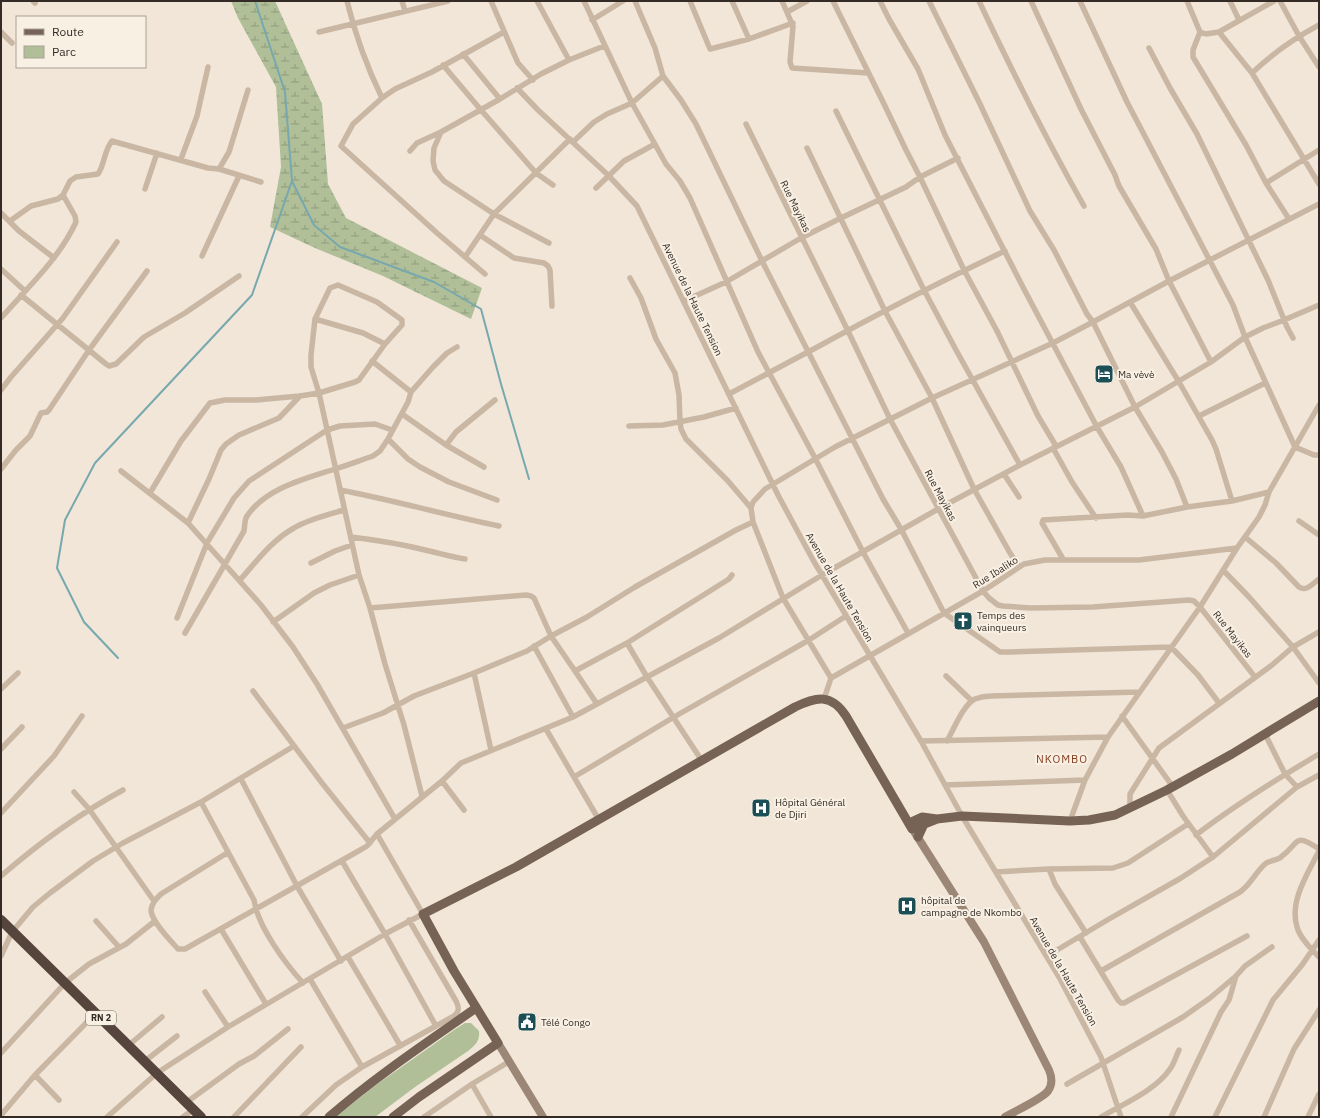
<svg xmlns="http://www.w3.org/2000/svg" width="1320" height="1118" font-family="'IBM Plex Sans',sans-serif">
  <defs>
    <pattern id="wetland-marsh" width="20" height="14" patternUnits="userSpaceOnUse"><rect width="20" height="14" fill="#b0bf98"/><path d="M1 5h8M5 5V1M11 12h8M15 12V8" fill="none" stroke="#909b7c"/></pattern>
  </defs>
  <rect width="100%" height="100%" fill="#f1e6d7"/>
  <!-- green -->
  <path fill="#b0bf98" d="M465,1023H471L479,1031C480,1040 476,1045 468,1051L415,1087L375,1117H335L376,1085L454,1030Z"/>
  <!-- wetland -->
  <path fill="url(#wetland-marsh)" d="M231,1H275L322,104L328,184L346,218L482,288L471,319L383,276L315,248L270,227L281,167L276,87L238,18Z"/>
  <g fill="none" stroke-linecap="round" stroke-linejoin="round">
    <!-- stream -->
    <path stroke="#77a8ae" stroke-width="2" d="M292,181L314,225L340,247L434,282L481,309L501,384L529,479
      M118,658L84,622L57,568L65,520L95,463L252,295L292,181L285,92L255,1"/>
    <!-- street -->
    <path stroke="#c9b7a4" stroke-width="5.5" d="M33,1L35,3
      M347,1C355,34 367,67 382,98
      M402,1L405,11
      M491,1L518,63L533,80
      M537,1L569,60
      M584,1L632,103L666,164L680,181L690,198L758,352L815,458L863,552L908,633
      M635,1L655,48L663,76L681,100L696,124L762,261L852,438L883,499L901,529L944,613L1000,652H1010L1171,647L1198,675L1219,703
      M690,1L710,49L749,39L793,23
      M732,1L749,39
      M782,1L793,26L790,62L792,68L868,73
      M833,1L885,106L906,150L920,177L964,270L997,331L1038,416L1056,446
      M880,1L889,19L918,69L945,135L1025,291L1097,427L1121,467L1143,516
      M929,1L980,104L1030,211L1054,250L1087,314L1093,322L1135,407L1162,452L1176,479L1187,507
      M979,1C1012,71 1046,139 1084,206
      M1031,1L1081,109L1115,175L1119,186L1156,249L1169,281L1211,362
      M1080,1L1127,102L1233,305L1245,337L1295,447L1314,455H1319
      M1187,1L1200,32
      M1230,1L1239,20
      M1274,1L1219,32L1206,34L1200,32L1193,50V57L1246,145L1266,183L1289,219
      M1280,1L1299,36L1319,67
      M787,12L807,1
      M592,20L623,1
      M1,32L12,43
      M319,32L448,1
      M1219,32L1252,73L1319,184
      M1149,48L1170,88L1197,134L1268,280L1287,327L1293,338
      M463,54L500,99
      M443,65L481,110L536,173L553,185
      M1252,73C1274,52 1293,39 1319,25
      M517,88L538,110L608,175L637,206L778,495L813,560L921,741L962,816L1059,977L1101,1057L1121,1117
      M836,111L924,290L956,350L1020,465
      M746,124L848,331L890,419L983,591L989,598L998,605L1003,606L1031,608L1093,607L1189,600L1194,601L1200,607L1255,677
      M441,132L434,148L433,161L435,170L444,181L494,214L549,243
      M573,142L594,122L607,114L632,103L663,76
      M807,148L885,311L932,398L974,489L1010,553L1019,567
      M410,151L417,143L441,132L500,99L541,74L569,60L604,46
      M181,159L197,116L208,67
      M219,169L229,152L248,90
      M1266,183L1319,150
      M596,188L624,161L655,144
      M145,189L157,153
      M1,213L19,231L54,258
      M10,221L31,206L58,199L63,195L70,181L76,177L98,174C105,164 104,150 112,141L208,168L219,169L261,182
      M480,235L514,258L544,263L548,266L550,270L552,306
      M202,256L239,176
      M465,257L494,214L570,139
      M1,269L25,291
      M485,274L437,233L341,146L353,124L382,98L395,89L432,72L504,32
      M630,278L641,298L656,339L675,373L679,395L680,421L681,429L686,439L728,481L751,508
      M21,295L106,364L109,366L116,364L144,337L185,313L239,276
      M684,301L726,282L801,238L841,218L906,187L920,177L958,158
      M1130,302L1179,382L1212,440L1216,449L1232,501
      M1,318C27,288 59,259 76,222L75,216L63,195
      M315,319L363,333L385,344
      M372,361L411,392
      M1,390L11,377L63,318L117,242
      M729,394C756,380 783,365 810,351C874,316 939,282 1005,251
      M402,414L446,445L484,467
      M1199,416L1265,383
      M629,426L663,425L704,417L736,408
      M388,439L408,459L420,467L449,482L497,500
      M446,445L456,432L495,400
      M1053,448L1072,482L1096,518
      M1,469L16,450L30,436L41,413L47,412L49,410L89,350L147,271
      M121,471L188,523L261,605L293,647L317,684L395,819
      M1004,474L1019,497
      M340,490C393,500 445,515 499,526
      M150,493L181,441L210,403L225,400H256L300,396L319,393L355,382L359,380L385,344L402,325V320L377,302L338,285L330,288L315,319L311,355V367L319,393L359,575L370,608L385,664L404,725L422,796
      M1299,521L1319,535
      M188,523L209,479L221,450L226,444L239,435L279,418L300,396
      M351,537C376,540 401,544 425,550C439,553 451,557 465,559
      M1245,537L1276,563L1299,587C1307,592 1313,583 1319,579
      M1063,559L1042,523L1043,520L1128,515L1143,516L1187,507L1232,501L1269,492
      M311,563L335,551L352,545
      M1223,570L1249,597L1293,647L1319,683
      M240,580C256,562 272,540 294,528C309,519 327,515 344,510
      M370,608L526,595L531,596L534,598L551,636L575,671L597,704
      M177,618L207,543L234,498L249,481L327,430L340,426L375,424L392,430
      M273,622L314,593L330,585L359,575
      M185,633L244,531C245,526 244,521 247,516C266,488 304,479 335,469C348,465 361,460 373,456L380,451L388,439L408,402L411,392L433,367L447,353L457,347
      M627,643L647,677L702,761
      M534,646L573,717
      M575,671L627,643L729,579L732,575
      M474,673L491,750
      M946,676L972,701
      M831,678L983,591L1024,564L1045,560H1139L1237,548
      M1,689L18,673
      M253,691L322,783L370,843
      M824,699L831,678L783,598L753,522L751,508L753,502L765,489L835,447L932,398L1053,343L1093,322L1169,281L1319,204
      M1122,716L1173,787
      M343,728L383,713L414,696L474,673L527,651L551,636L587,617L635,587L736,530L753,522
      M546,729L599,820
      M1265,734L1285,774L1297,787
      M921,741L1108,737
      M947,741C954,729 963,705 975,699C980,697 986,696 991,696L1139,692
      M1,749L22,727
      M574,777L674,717L809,640L846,616
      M241,779L297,886L341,961
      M442,781L464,810
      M945,785L1085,780
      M1167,790L1183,816L1213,857
      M74,792L89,809L154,901
      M201,802L254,900C258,927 285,963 303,983
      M1130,809V794L1159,748L1272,665L1293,647L1319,632
      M1,813L54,756L82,716
      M1070,821L1085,780L1108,737L1200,607L1237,548L1259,517L1265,505L1269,492L1319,405
      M1196,835C1235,805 1277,779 1319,754
      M1319,851C1308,873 1289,901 1297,927C1300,938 1311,949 1319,957
      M227,853L161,894C156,899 152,903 151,910C151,921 171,941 178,949H185L362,849L367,846L377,834L442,781L461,763L573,717L719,638L822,575L938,509L1020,465L1135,407L1211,362L1245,337L1263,328L1284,320L1319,305
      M342,861L385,934L436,1026
      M1049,869L1055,884L1086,933
      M996,872L1049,869L1113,868L1128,863L1188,824
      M1,876C39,843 79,814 123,790
      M96,921L119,947
      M221,929L266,1004
      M1080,937L1118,1000L1121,1003H1124L1247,936
      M1,956L12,932L33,907L50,893L93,861L123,843L201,802L294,746
      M1047,956L1109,919L1181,878L1213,857L1297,787L1319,775
      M348,957L400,1045
      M1101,971L1240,892C1251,884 1255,873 1265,864C1269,860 1277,861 1281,857C1300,843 1293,832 1319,849
      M310,979L362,1067
      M205,992L228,1027
      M129,1045L162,1017
      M1,1053L65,983L89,964L126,944L155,921
      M145,1061L177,1036
      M35,1075L59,1100
      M472,1084L491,1117
      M1067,1084L1183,1017L1210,998L1236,976L1245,966L1272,947
      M187,1102L239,1064L254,1056L288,1029
      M2,1114L35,1075L96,1013
      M107,1117L157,1073L228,1027L385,934L423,914L377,834
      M183,1117L194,1109
      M234,1117L301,1047
      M302,1117L336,1085L362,1067L454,1016C460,1012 459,1007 456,1001L409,920
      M424,1117L472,1084L510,1061
      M1101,1117C1123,1104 1156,1090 1170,1069C1174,1064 1176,1056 1179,1050
      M1171,1117L1221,1012L1229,1000L1236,976
      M1215,1117L1273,1000L1302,965L1319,940
      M1264,1117L1294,1049L1319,1010
      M1308,1117L1319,1094"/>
    <!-- secondary -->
    <path stroke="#9c8675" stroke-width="8" d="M915,833L984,942L1049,1070C1052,1077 1053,1084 1048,1091C1042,1099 1015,1111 1005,1117
      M498,1043L543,1117"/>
    <!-- primary -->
    <path stroke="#766356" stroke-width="9" d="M909,823L922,817L937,819L962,816L1070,821L1089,820L1115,815L1167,790L1232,754L1319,701
      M918,837L924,824
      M329,1117C375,1077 426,1043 476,1008
      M393,1117L419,1097L498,1043L454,971L423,914L516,867L795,707C816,697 831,693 846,716L912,829L937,819"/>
    <!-- highway -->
    <path stroke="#55453c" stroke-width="10" d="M1,920L201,1117"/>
  </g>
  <!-- icons -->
  <defs>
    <g id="hotel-square" transform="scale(1)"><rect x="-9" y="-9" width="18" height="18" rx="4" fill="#1b4e55" stroke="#f9f0e4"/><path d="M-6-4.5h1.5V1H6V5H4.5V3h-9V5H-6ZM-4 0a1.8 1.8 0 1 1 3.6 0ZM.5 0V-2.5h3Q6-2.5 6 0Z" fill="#fff"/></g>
    <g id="church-square" transform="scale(1)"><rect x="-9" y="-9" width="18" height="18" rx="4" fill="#1b4e55" stroke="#f9f0e4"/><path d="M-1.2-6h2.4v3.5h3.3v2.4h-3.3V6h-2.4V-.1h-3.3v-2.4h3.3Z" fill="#fff"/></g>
    <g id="hospital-square" transform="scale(1)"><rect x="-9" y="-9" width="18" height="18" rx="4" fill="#1b4e55" stroke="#f9f0e4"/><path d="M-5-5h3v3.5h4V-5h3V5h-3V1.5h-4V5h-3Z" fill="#fff"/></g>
    <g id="civic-square" transform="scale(1)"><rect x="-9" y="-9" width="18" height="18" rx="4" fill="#1b4e55" stroke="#f9f0e4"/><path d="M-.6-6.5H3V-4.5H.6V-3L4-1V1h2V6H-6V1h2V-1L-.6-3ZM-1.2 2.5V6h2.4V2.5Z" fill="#fff"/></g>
  </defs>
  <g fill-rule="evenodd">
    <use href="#hotel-square" x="1104" y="374"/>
    <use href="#church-square" x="963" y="621"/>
    <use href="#hospital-square" x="761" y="808"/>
    <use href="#hospital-square" x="907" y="906"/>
    <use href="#civic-square" x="527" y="1022"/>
  </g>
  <g text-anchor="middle" stroke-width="4" stroke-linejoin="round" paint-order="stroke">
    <!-- shield labels -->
    <rect fill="#f9f0e4" stroke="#6f665f" stroke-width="1" x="86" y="1011" width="30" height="14" rx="3"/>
    <g font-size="9" font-weight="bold" fill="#342b26">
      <text x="101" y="1021">RN 2</text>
    </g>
    <!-- street labels -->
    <g font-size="10" fill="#342b26" stroke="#f9f0e4">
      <text transform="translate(796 206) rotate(64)" y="4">Rue Mayikas</text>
      <text transform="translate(693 299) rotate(64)" y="4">Avenue de la Haute Tension</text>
      <text transform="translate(941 495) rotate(62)" y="4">Rue Mayikas</text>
      <text transform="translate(995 572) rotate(-32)" y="4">Rue Ibaliko</text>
      <text transform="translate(840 587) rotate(60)" y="4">Avenue de la Haute Tension</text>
      <text transform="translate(1233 634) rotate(52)" y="4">Rue Mayikas</text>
      <text transform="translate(1064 971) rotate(60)" y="4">Avenue de la Haute Tension</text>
    </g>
    <!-- poi labels -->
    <g font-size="10" fill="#342b26" stroke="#f9f0e4" text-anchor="start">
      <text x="1118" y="378">Ma vèvè</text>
      <text x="977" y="619">Temps des<tspan x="977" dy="12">vainqueurs</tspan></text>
      <text x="775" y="806">Hôpital Général<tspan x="775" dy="12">de Djiri</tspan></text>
      <text x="921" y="904">hôpital de<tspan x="921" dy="12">campagne de Nkombo</tspan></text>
      <text x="541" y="1026">Télé Congo</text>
    </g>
    <!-- neighbourhood labels -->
    <g font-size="11" letter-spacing="1" fill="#833d1f" stroke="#f9f0e4">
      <text x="1062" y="763">NKOMBO</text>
    </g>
  </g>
  <!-- border -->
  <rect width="1320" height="1118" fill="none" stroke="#342b26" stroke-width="4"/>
  <!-- legend -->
  <rect x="16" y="16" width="130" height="52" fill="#f9f0e4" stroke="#aaa198"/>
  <rect x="24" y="29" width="20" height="6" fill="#766356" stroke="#aaa198"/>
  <text x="52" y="36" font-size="12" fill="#342b26">Route</text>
  <rect x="24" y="46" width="20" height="12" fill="#b0bf98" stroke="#aaa198"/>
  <text x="52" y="56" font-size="12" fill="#342b26">Parc</text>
</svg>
